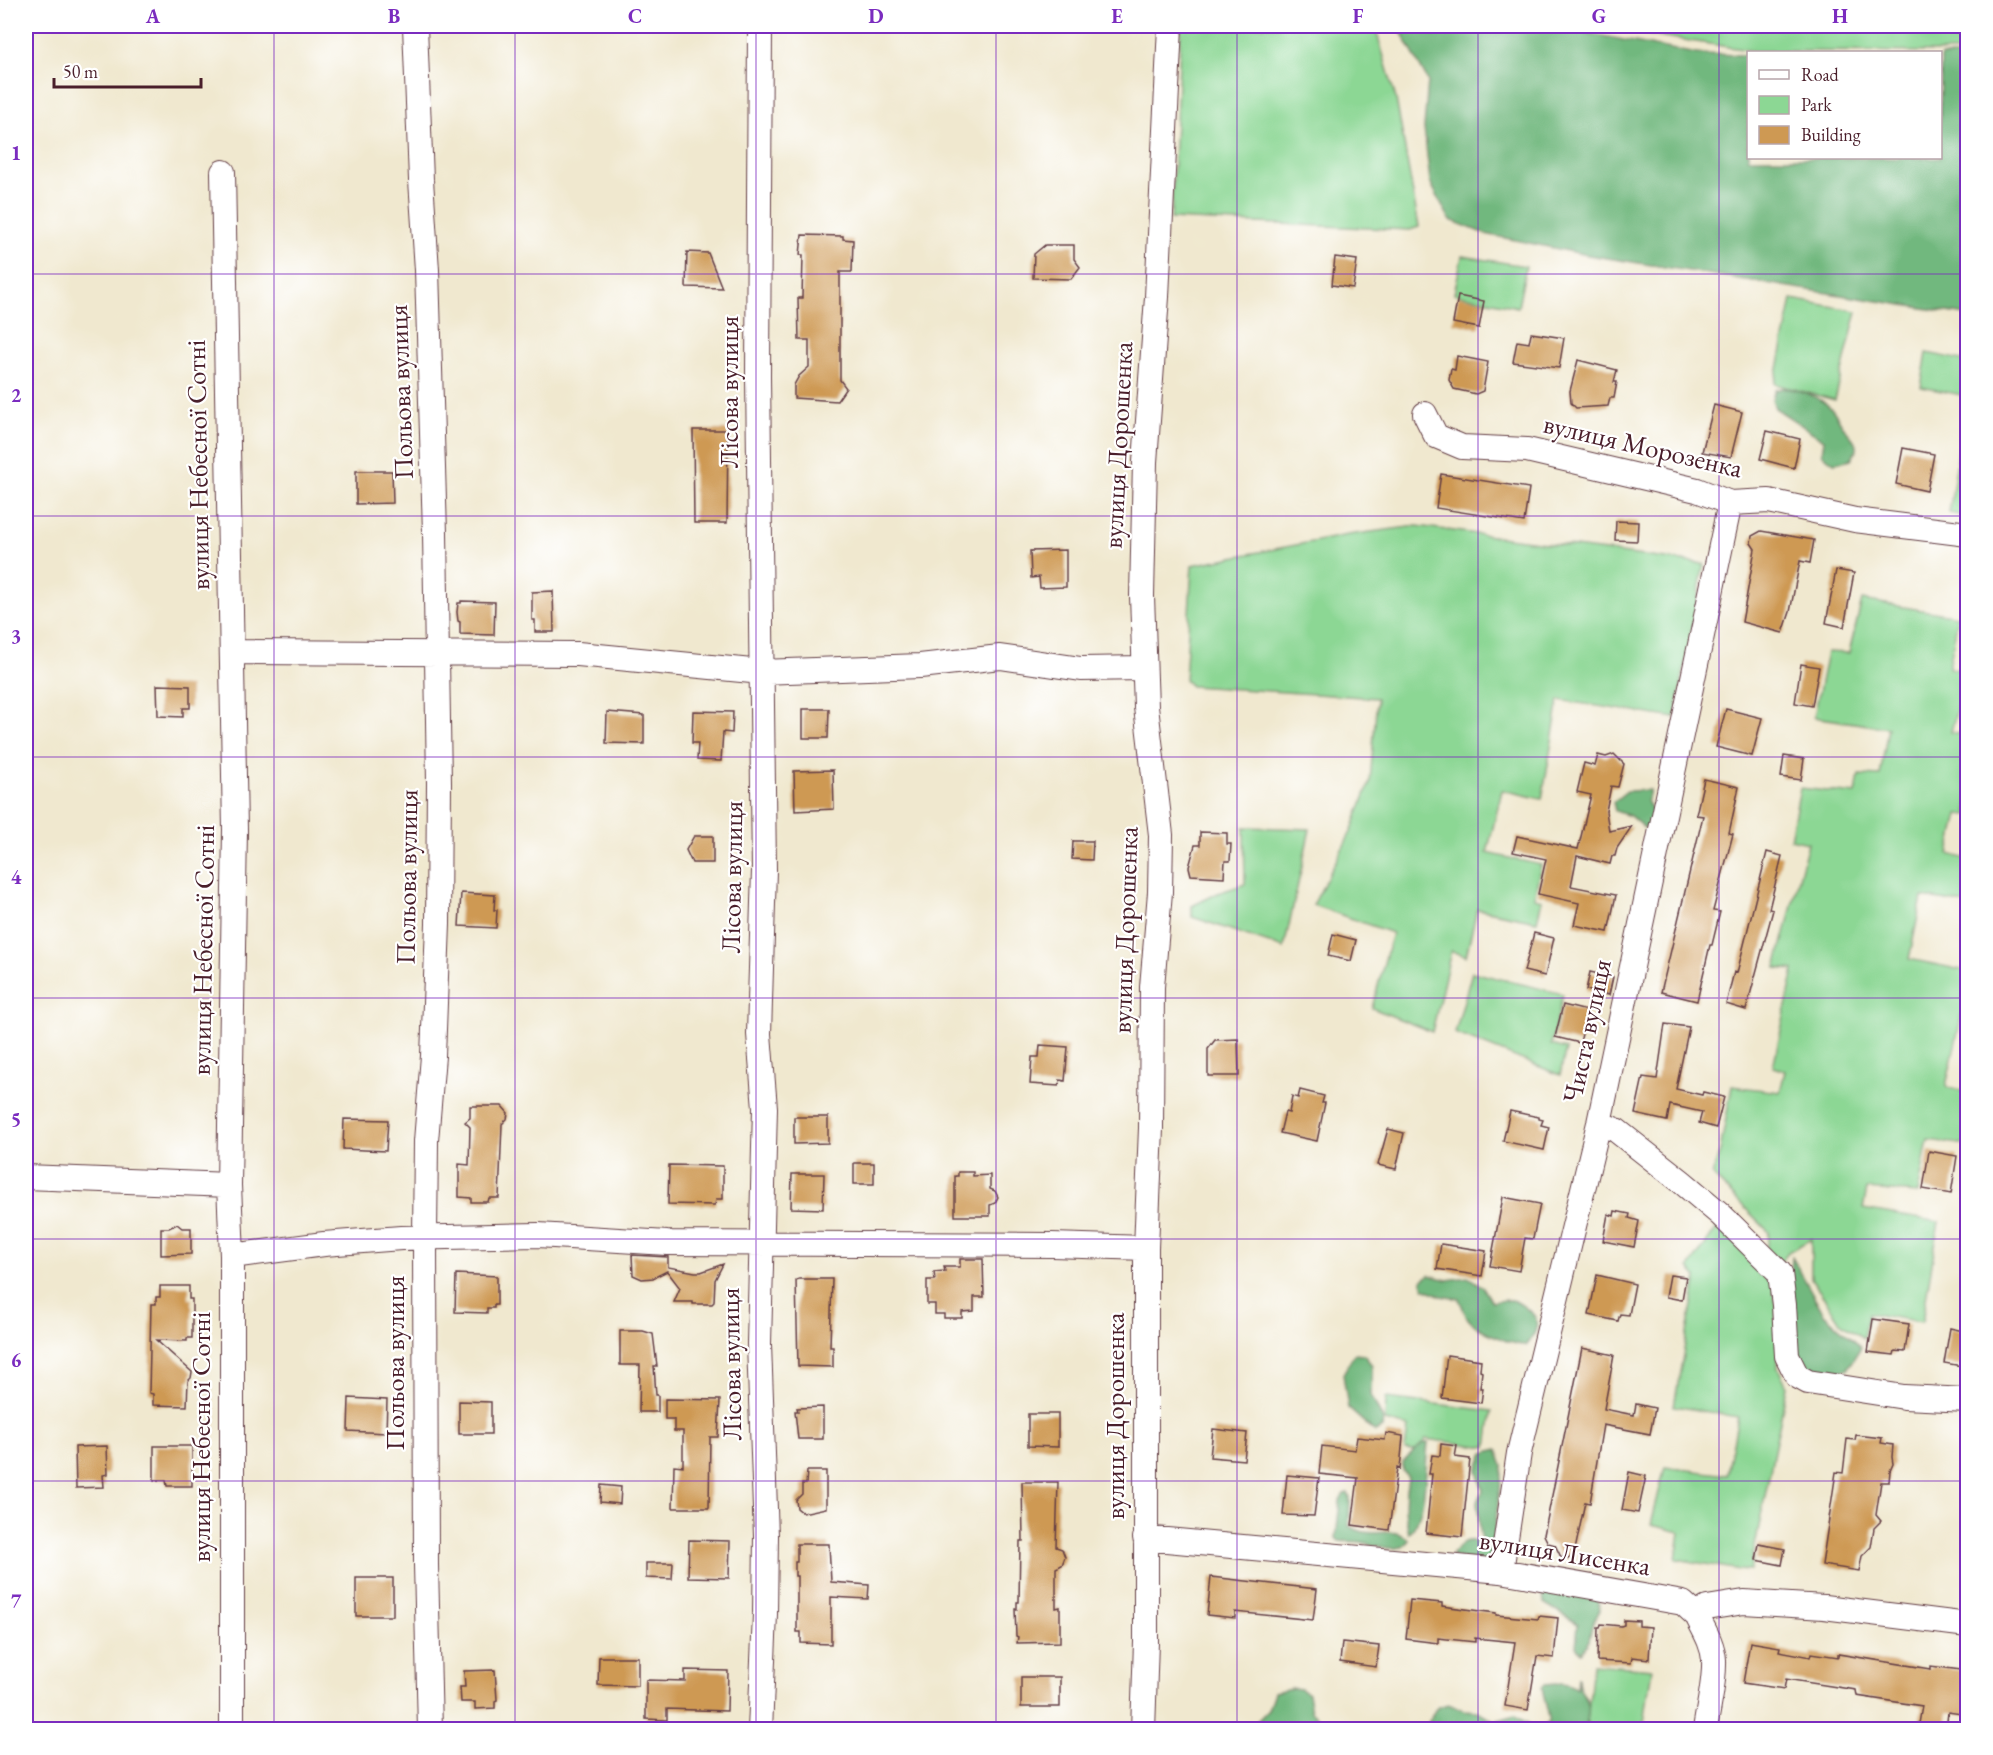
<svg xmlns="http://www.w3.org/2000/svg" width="1993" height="1755" font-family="'EB Garamond',serif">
  <rect width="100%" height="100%" fill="#fff"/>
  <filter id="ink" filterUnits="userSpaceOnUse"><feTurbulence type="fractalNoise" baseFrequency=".0167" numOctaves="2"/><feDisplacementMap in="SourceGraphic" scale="12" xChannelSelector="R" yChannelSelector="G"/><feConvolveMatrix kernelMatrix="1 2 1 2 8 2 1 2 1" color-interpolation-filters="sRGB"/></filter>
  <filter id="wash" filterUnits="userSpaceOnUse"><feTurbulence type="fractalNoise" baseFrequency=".008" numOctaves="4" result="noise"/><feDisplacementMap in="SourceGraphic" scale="24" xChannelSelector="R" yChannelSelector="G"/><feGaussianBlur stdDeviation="1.35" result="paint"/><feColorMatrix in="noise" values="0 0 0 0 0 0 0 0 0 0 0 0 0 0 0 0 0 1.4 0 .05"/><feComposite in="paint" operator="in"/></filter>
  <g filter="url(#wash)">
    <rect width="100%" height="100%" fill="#f0e8cf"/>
    <!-- green -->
    <path fill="#8cd794" stroke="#6b7b60" stroke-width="1.5" d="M1181,26H1375L1396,99L1419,227L1410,230L1171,219Z
      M1594,26H1967V52L1754,51Z
      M1462,256L1526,266L1518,307L1454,294Z
      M1792,299L1857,311L1835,400L1775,384Z
      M1927,353L1967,361V517L1949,513L1967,396L1921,387Z
      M1417,526L1704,564L1675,718L1559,700L1542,799L1502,790L1487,853L1541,865L1534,898L1542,900L1537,921L1477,909L1466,956L1451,951L1432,1032L1372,1008L1392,933L1313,905L1351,832L1370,782L1377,698L1191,686L1185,680L1192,565L1348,535Z
      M1862,600L1958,616L1949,668L1966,671L1967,666V701L1959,700L1951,732L1967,735L1968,815L1958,814L1949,854L1967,859V904L1922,897L1909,959L1967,971V1014L1962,1013L1946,1087L1967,1092V1145L1928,1140L1918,1193L1867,1189L1863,1209L1939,1222L1922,1322L1868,1313L1863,1338L1840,1322L1811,1278V1239L1788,1252L1781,1263L1766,1248L1769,1232L1712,1175L1720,1151L1732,1086L1780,1092L1785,1071L1773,1067L1794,970L1776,968L1808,843L1790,839L1800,788L1856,794L1859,775L1880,776L1888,728L1814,717L1827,652L1849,653Z
      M1244,827L1310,829L1284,948L1192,917V906L1218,893L1245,884Z
      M1472,972L1563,994L1551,1045L1566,1049L1560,1075L1455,1033Z
      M1719,1225L1773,1285L1777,1310L1778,1368L1787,1386L1750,1571H1746L1676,1559L1680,1532L1651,1525L1665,1467L1727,1475L1738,1417L1674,1406L1697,1277L1689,1268Z
      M1386,1398L1492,1411L1487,1447L1425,1439L1422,1452L1405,1450L1408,1427L1385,1421Z
      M1593,1664L1652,1669L1643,1729L1586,1730Z"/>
    <!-- forest -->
    <path fill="#71b87e" stroke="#5e6c54" stroke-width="1.5" d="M1398,26H1563L1566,29L1697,54L1748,55V158H1940L1941,56H1967V315L1588,255L1485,234L1450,220L1430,182L1424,128L1428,81Z
      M1784,388C1801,390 1818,396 1831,408C1836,413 1839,421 1844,428C1850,436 1857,439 1856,451L1851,459L1834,463L1822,454L1824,440L1775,408L1772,399L1775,390Z
      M1650,790L1647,801L1654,813L1652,826L1644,828L1630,816L1615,811L1613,802L1627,791Z
      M1792,1257L1824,1314L1861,1347L1847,1369L1830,1376H1797L1790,1286Z
      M1429,1275L1447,1280L1468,1277L1483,1287L1492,1302C1498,1301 1506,1300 1511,1300C1518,1301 1523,1306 1528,1310C1543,1320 1536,1334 1526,1345C1513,1346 1474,1329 1467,1317C1464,1312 1462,1305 1459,1299L1441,1296L1424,1288L1422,1280Z
      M1354,1354L1364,1355L1372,1365L1371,1395L1383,1420L1382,1428L1375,1432L1348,1408L1343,1374Z
      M1423,1443H1428C1425,1467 1427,1518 1409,1533C1404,1515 1404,1497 1408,1478L1403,1471V1462Z
      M1497,1449L1503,1466L1495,1527V1555L1484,1563L1453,1557V1552C1464,1543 1465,1538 1479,1542L1481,1538L1477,1502L1483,1491L1477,1470L1484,1453Z
      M1348,1493L1350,1498L1349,1526C1354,1528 1359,1531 1364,1532C1379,1535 1397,1527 1409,1540C1397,1557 1375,1543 1359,1542C1353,1541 1346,1542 1339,1541L1336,1538L1340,1501L1344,1494Z
      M1547,1591L1598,1597L1600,1610L1593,1622L1588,1645L1581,1652L1576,1647L1578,1624L1544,1603L1543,1594Z
      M1578,1676C1578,1695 1586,1692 1588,1704C1590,1713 1586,1721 1586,1729H1425L1435,1710L1438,1707L1448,1704L1464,1710L1478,1711L1495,1721L1515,1715C1527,1723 1535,1730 1549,1723V1718L1542,1688L1545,1684C1556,1683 1568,1681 1577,1689Z
      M1292,1688L1301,1689L1308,1694L1311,1711L1325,1725L1326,1729H1254L1255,1723L1268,1710L1274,1692Z"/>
    <g id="blocks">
      <!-- building -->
      <path fill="#ce9953" d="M802,235L843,236V239L853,240L852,272H840V380L846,388L837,401L794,398V385L799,376L809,367V340H799L798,298H802L803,255H800Z
        M1045,245H1074V259L1080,267L1071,279L1033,278L1034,254Z
        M687,252L708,253L722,288L686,287Z
        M1335,257L1357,260L1353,288L1332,285Z
        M1458,296L1484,301L1479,328L1453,323Z
        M1531,333L1564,338L1559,368L1513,362L1517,341L1529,343Z
        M1457,356L1488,362L1483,391L1476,394L1454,389L1449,380L1451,369L1455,370Z
        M1578,360L1617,370L1614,382H1617L1614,398H1610L1608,406L1576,408L1571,403L1570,391Z
        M1714,405L1742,412L1731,457L1702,452Z
        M693,430H728L727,523H694Z
        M1767,431L1800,439L1794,468L1760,459Z
        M1903,448L1934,454L1927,491L1896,484Z
        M356,471H392L393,503L356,504Z
        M1441,474L1529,488L1524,522L1436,508Z
        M1616,521L1638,522L1637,541L1615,540Z
        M1761,531L1814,540L1810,563L1800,561L1790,612L1783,633L1742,622L1755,549L1751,543L1752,536Z
        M1066,550V587L1040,588L1039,577L1031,578L1030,551Z
        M1836,570L1854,573L1844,627L1826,623Z
        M553,591L554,632H535V620H532V592Z
        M461,601L495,602L494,635L460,634V622L458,621L457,612L458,603H461Z
        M1801,664L1819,667L1812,706L1795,703Z
        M157,685L190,686V708H183V717L158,716Z
        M803,709H829L828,738H803Z
        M1726,709L1762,718L1752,756L1716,747Z
        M693,711L733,712L732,733L723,732L721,761L697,760L698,743H692Z
        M607,712L644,715V744L606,743Z
        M1614,754L1624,764L1618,787L1611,786L1606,811L1609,831L1632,826L1617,848L1615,856H1612L1610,864L1577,856L1571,886L1616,895L1608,932L1574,925L1579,903L1538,894L1546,859L1513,852L1517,836L1578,849L1591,795L1577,792L1584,763L1595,766L1598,755L1606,757Z
        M1784,756L1804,759L1801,780L1781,777Z
        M833,770L834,809L795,811L794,771Z
        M1704,779L1739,787L1729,833L1733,834L1713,911L1720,912L1712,945H1710L1697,1001L1661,992L1703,816L1696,815Z
        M1200,832L1227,833V844H1231L1230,861H1225L1224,877L1191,875L1189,867L1195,845H1200Z
        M694,836H713V863H692L686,850Z
        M1073,841H1093L1092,860L1072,859Z
        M1767,852L1782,856L1769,909L1773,910L1746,1010L1726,1004L1734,972L1737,973Z
        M461,893L495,895L494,910H497L496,928L459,926Z
        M1534,933L1554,938L1545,976L1524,971Z
        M1333,934L1356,940L1351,961L1328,956Z
        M1590,972L1613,977L1609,995L1586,990Z
        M1563,1005L1587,1011L1580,1043L1555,1037Z
        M1665,1024L1689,1027L1676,1089L1702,1095L1703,1092L1724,1097L1716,1128L1699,1123L1702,1112L1670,1105L1667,1121L1635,1114L1643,1077L1657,1079Z
        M1238,1039L1239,1076H1208V1049L1215,1040Z
        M1040,1045L1068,1047L1065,1081L1060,1080L1059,1086L1030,1084L1032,1057H1039Z
        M1300,1090L1324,1096L1322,1103H1325L1317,1141L1280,1133L1285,1112L1289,1113L1292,1096L1298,1098Z
        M470,1106H502L508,1113L507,1119L502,1124L499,1198H489L488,1202H471V1198L459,1197V1164L469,1165L470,1127L465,1122L470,1118Z
        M1510,1111L1539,1117V1119L1543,1120L1541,1125L1549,1127L1544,1150L1503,1141Z
        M794,1117H828V1143L794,1144Z
        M344,1119L388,1120L386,1151L343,1149Z
        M1388,1129L1404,1133L1396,1169L1378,1165Z
        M1929,1151L1957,1156L1951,1194L1923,1189Z
        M854,1163H874V1184H854Z
        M669,1165L723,1166V1199H716L715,1205L668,1204Z
        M958,1172H973V1176L990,1175V1189L995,1191L998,1197L995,1203L990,1205V1216H955V1176H958Z
        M792,1174H824L823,1209L791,1208Z
        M1503,1197L1540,1204L1533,1239L1525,1238L1519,1271L1490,1266Z
        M1615,1211L1630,1214L1629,1218L1639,1221L1634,1247L1603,1241L1608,1214L1614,1216Z
        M177,1224L182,1228H191V1254L161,1255V1228H169Z
        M1441,1244L1486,1251L1482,1276L1437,1269Z
        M632,1255L668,1257V1267L695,1272H701L723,1264L715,1280L714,1302L712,1304H693V1302H674L680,1288L667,1271L653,1278L642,1279L633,1275Z
        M960,1259H983L984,1297H974V1311L962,1312V1318H944V1314H935V1304H927V1280H935L934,1272L945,1271L944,1267H960Z
        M456,1274L497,1276V1305H494V1308H487V1313L455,1312Z
        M1597,1275L1635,1284L1629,1315L1620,1314L1618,1321L1589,1315Z
        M1670,1275L1686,1277L1682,1300L1666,1297Z
        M799,1279H832L830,1347H833V1367L798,1366L796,1280Z
        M160,1286H189V1299H192V1338H187V1341L156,1340L192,1372L191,1378L188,1381L187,1406L153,1405V1394L149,1393L151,1304H156V1297H160Z
        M1873,1319L1909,1324L1905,1352L1895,1351L1894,1355L1868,1352Z
        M1950,1328L1968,1332V1367L1944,1363Z
        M620,1331H643L653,1334L657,1366H654L656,1395H658V1412H639L640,1365H620Z
        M1582,1348L1614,1355L1604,1409L1634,1415L1636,1404L1655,1408L1650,1434L1603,1425L1590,1503L1585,1502L1574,1555L1568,1558L1561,1557L1555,1545L1548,1543L1544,1535Z
        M1447,1355L1481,1360L1480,1371L1482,1372L1480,1388H1483L1481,1403L1442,1398Z
        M349,1398L387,1400L386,1433L348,1431Z
        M665,1399L720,1400L718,1437H710L709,1508H673L674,1465L683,1466V1431H674V1419H665Z
        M459,1401L491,1402V1434H459Z
        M823,1407V1439H798L795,1411H798L797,1408Z
        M1028,1414H1058V1447L1028,1446Z
        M1213,1429L1247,1433L1244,1460L1210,1457Z
        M1386,1433L1403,1436L1400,1469L1397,1468L1389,1530L1352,1525L1358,1478L1319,1474L1322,1446L1355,1450L1357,1437L1385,1440Z
        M1856,1435L1882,1438L1881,1443L1893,1445L1892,1457L1893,1464L1890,1471L1889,1482H1881L1876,1515L1881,1521L1874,1528L1871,1547L1862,1556L1859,1571L1822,1565L1836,1472L1843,1473L1847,1439L1855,1440Z
        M1441,1444L1457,1446L1455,1457L1470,1459L1462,1537L1426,1533L1432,1474H1429L1432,1455L1440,1456Z
        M107,1446L108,1474L103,1475L104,1487L76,1488L75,1447Z
        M154,1446H192V1486H167L166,1480H154Z
        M807,1471H826V1508L803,1513L797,1508L796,1500L802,1494V1484H806Z
        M1629,1472L1646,1476L1638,1513L1622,1510Z
        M1287,1475L1319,1478L1314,1516L1283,1515Z
        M1022,1482H1058L1056,1547L1062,1549L1065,1557L1062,1565L1056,1568V1608L1060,1607V1642L1017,1643L1018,1637L1016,1636L1015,1609H1017V1602H1019L1020,1541H1023Z
        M601,1485L621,1487L620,1504L600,1502Z
        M689,1540L730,1541L729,1578L688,1577Z
        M797,1544H829L831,1582L869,1585L868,1599L831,1597V1644L801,1643V1632H797V1576H795V1562H797Z
        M1759,1544L1785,1549L1782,1565L1756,1560Z
        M646,1563H673L672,1579L646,1578Z
        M1211,1577L1317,1589L1313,1620L1235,1612V1618L1207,1615Z
        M356,1578H393V1616H356Z
        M1410,1600L1442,1603V1606L1496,1613V1615L1538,1619L1539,1616L1558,1618L1554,1658L1537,1656L1528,1710L1505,1706L1515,1642L1475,1638V1642L1438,1638V1643L1406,1639Z
        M1624,1620L1639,1621V1626L1651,1627L1649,1659L1632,1657L1631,1663L1597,1661L1598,1628H1600L1601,1624L1621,1626L1624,1625Z
        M1342,1642L1379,1646L1376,1667L1340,1662Z
        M1750,1642L1780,1647L1779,1651L1811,1657L1812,1653L1838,1657V1654L1931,1669V1666L1968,1671V1715L1948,1712L1946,1730H1918L1922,1706L1857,1696L1856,1690L1786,1679L1784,1689L1743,1683Z
        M599,1657H638V1686L598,1685Z
        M495,1670L497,1700L495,1701V1708L475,1709V1702H461L460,1687H465L464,1671Z
        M685,1670L728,1671L727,1711L667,1709V1720L646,1719V1680L685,1681Z
        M1021,1677H1060V1707H1021Z"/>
    </g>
  </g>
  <g filter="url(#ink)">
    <use href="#blocks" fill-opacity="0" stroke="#633d44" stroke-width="1.5"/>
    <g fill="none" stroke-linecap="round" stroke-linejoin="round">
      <!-- minor casing -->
      <g stroke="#633d44" stroke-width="26">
        <path id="minor" d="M415,26L421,180L427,270L435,533L439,783L438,924L433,1056L426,1141L425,1237L426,1565L430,1730
          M223,172L235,830L229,1185L232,1256V1730
          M1425,414L1436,436L1462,447L1527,450L1697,490L1730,503L1769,501L1855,520L1968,534
          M232,652L578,654L762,672L920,666L1000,657L1081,669L1144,668
          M1599,1123L1616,1130L1682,1182L1720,1214L1780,1273L1784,1305L1787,1356L1797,1376L1808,1382L1904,1397L1968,1400
          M26,1177L229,1185
          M232,1256L324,1244L401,1238L538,1235L667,1243L1052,1245L1146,1248
          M1145,1538L1501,1571L1683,1603L1697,1616L1707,1608L1744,1602L1824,1607L1968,1625
          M1501,1571L1519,1453L1599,1123L1730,503
          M1697,1616C1704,1630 1713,1644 1714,1660C1715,1683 1708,1707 1705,1730
          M760,1730L765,1614L766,1536L759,1344L765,1108L759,1034L764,870L758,377L760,26
          M1143,1730L1146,1642V1248L1151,1128L1152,987L1160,892L1161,835L1146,707L1142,596L1145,462L1157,297L1170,26"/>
      </g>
      <!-- minor -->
      <use href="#minor" stroke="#fff" stroke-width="24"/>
    </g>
  </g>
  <!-- grid -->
  <path fill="none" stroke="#7b2cbf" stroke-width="1.5" stroke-opacity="0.55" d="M274,26V1730M515,26V1730M756,26V1730M996,26V1730M1237,26V1730M1478,26V1730M1719,26V1730M26,274H1968M26,516H1968M26,757H1968M26,998H1968M26,1239H1968M26,1481H1968"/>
  <g text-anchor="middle" stroke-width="4.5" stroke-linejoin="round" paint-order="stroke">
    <!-- street labels -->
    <g font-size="27" fill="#4a1f2b" stroke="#fff">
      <text transform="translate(401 392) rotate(-92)" y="9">Польова вулиця</text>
      <text transform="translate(729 392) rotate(-90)" y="9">Лісова вулиця</text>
      <text transform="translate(1118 445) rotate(-87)" y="9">вулиця Дорошенка</text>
      <text transform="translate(1643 446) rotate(13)" y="9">вулиця Морозенка</text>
      <text transform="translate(198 465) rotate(-91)" y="9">вулиця Небесної Сотні</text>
      <text transform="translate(407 877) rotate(-89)" y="9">Польова вулиця</text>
      <text transform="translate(732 877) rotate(-89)" y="9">Лісова вулиця</text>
      <text transform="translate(1125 930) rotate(-88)" y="9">вулиця Дорошенка</text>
      <text transform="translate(203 950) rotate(-89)" y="9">вулиця Небесної Сотні</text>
      <text transform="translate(1587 1031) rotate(-78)" y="9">Чиста вулиця</text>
      <text transform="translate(395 1363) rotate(-90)" y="9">Польова вулиця</text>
      <text transform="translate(731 1364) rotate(-91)" y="9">Лісова вулиця</text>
      <text transform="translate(1115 1416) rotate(-90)" y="9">вулиця Дорошенка</text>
      <text transform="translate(201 1437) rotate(-90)" y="9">вулиця Небесної Сотні</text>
      <text transform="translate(1565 1553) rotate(9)" y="9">вулиця Лисенка</text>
    </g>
  </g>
  <!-- margin -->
  <rect width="1993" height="1755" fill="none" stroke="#fff" stroke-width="66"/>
  <!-- legend -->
  <rect x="1747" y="51" width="195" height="108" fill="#ffffff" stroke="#b7a5aa" stroke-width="1.5"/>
  <rect x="1759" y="70" width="30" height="9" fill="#ffffff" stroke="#b7a5aa" stroke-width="1.5"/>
  <text x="1801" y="81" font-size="18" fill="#4a1f2b">Road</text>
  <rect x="1759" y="96" width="30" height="18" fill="#8cd794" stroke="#b7a5aa" stroke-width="1.5"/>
  <text x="1801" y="111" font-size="18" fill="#4a1f2b">Park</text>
  <rect x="1759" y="126" width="30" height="18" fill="#ce9953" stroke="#b7a5aa" stroke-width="1.5"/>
  <text x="1801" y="141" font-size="18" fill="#4a1f2b">Building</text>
  <!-- scale -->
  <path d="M54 78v9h147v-9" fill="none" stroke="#4a1f2b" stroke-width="3"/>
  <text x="63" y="78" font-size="18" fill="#4a1f2b" stroke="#ffffff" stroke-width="4.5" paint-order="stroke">50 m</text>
  <rect x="33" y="33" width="1927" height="1689" fill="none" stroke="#7b2cbf" stroke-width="2"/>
  <g font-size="20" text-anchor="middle" font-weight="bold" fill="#7b2cbf">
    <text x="153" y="23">A</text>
    <text x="394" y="23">B</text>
    <text x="635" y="23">C</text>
    <text x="876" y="23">D</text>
    <text x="1117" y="23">E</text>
    <text x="1358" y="23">F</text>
    <text x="1599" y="23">G</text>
    <text x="1840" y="23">H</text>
    <text x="16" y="160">1</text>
    <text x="16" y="402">2</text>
    <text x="16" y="643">3</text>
    <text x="16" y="884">4</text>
    <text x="16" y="1126">5</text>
    <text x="16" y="1367">6</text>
    <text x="16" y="1608">7</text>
  </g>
</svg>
